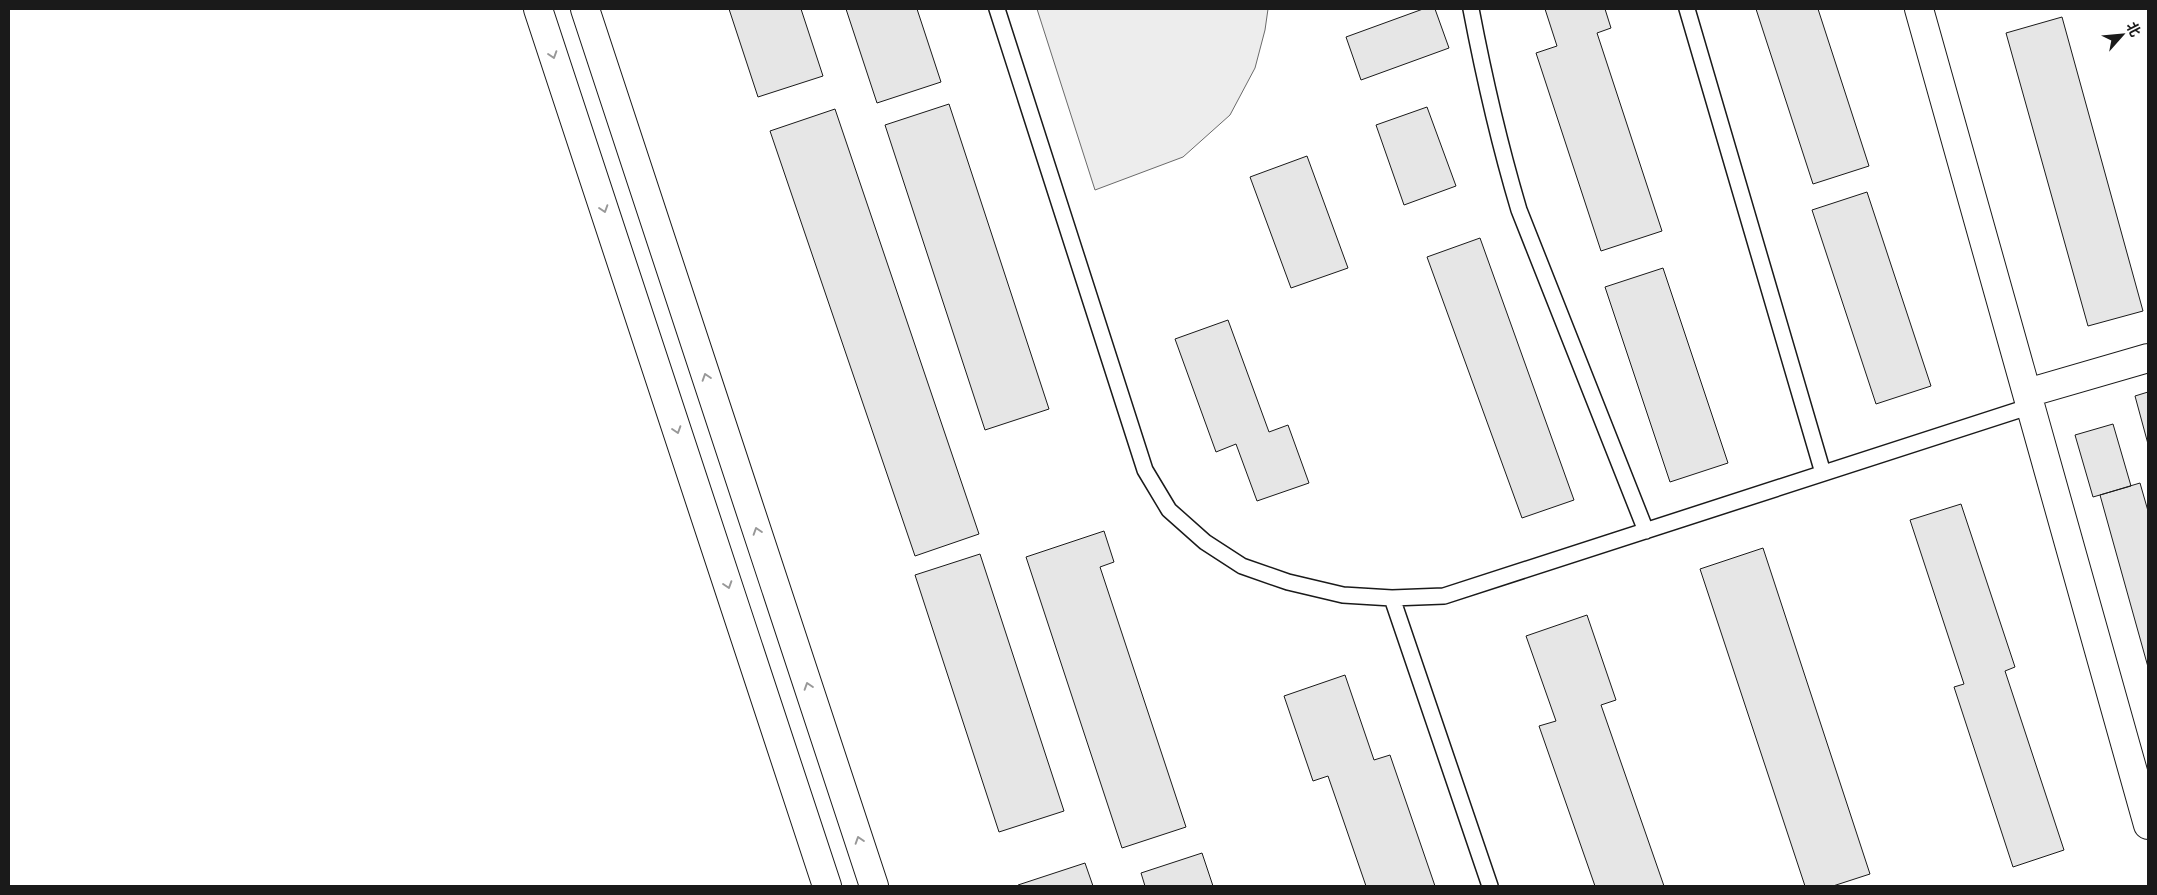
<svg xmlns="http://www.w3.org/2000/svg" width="2157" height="895" font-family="Spectral,'Noto Sans SC',serif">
  <rect width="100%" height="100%" fill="#fff"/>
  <!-- built -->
  <path fill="#ededed" stroke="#6a6a6a" d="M1037,9H1268L1265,30L1255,68L1230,115L1183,157L1095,190Z"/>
  <!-- building -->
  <path fill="#e6e6e6" stroke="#1a1a1a" d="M729,9H801L823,76L758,97Z
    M846,9H917L941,82L877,103Z
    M1423,9H1435L1449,48L1361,80L1346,37Z
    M1545,9H1605L1611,28L1597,33L1662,231L1601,251L1536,53L1557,46Z
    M1756,9H1818L1869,166L1813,184Z
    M2062,17L2143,311L2088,326L2006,33Z
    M949,104L1049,409L985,430L885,125Z
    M1427,107L1456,186L1404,205L1376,125Z
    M835,109L979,534L915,556L770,131Z
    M1307,156L1348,268L1291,288L1250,177Z
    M1867,192L1931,386L1876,404L1812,210Z
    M1480,238L1574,500L1522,518L1427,257Z
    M1663,268L1728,463L1670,482L1605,287Z
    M1228,320L1269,432L1288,425L1309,483L1257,501L1236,444L1216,452L1175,339Z
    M2148,392V444L2135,396Z
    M2113,424L2131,486L2093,497L2075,435Z
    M2140,483L2148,511V667L2100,495Z
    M1961,504L2015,667L2005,671L2064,850L2013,867L1954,687L1964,684L1910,520Z
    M1104,531L1114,562L1100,567L1186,827L1122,848L1026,557Z
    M1763,548L1870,874L1833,886H1805L1700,569Z
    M980,554L1064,811L999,832L915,575Z
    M1587,615L1616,700L1601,705L1664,886H1595L1539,726L1556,721L1526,636Z
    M1345,675L1374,760L1390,755L1435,886H1366L1328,776L1313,781L1284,696Z
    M1202,853L1213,886H1145L1141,873Z
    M1085,863L1093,886H1019L1018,885Z"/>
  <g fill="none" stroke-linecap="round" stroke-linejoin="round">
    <!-- lane casing -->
    <g stroke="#1a1a1a" stroke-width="18">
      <path id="lane" d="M997,9L1145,470L1169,510L1205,542L1242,566L1288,582L1343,595L1392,598L1444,596L2031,406
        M1471,9C1484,77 1499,143 1519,210L1646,531
        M1687,9L1823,473
        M1392,598L1490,886"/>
    </g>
    <!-- street casing -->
    <g stroke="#1a1a1a" stroke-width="30">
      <path id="street" d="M1919,9L2148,825
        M2027,393L2148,358"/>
    </g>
    <!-- secondary casing -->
    <g stroke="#1a1a1a" stroke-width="30">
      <path id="secondary" d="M538,9L827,886
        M585,9L874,886"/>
    </g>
    <!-- lane -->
    <use href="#lane" stroke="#fff" stroke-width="15"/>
    <!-- street -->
    <use href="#street" stroke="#fff" stroke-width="28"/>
    <!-- secondary -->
    <use href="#secondary" stroke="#fff" stroke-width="28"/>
  </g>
  <!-- one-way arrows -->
  <defs><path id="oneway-chevron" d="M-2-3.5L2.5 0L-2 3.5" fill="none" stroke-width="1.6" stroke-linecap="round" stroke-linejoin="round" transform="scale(1.25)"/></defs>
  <g stroke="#989898">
    <use href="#oneway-chevron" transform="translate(553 55) rotate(72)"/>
    <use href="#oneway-chevron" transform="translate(604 209) rotate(72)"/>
    <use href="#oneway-chevron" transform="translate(706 377) rotate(-108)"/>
    <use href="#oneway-chevron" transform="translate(677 430) rotate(72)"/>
    <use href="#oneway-chevron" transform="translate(757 531) rotate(-108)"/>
    <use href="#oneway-chevron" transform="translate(728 585) rotate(72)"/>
    <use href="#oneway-chevron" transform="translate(808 686) rotate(-108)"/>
    <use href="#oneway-chevron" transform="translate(859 840) rotate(-108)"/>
  </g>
  <!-- border -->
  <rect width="2157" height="895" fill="none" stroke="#1a1a1a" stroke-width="20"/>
  <!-- north arrow -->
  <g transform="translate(2122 35) rotate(63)" stroke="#ffffff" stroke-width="4" paint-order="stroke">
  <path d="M0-4L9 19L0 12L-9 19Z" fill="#1a1a1a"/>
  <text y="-8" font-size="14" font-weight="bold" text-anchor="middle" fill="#1a1a1a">北</text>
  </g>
</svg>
